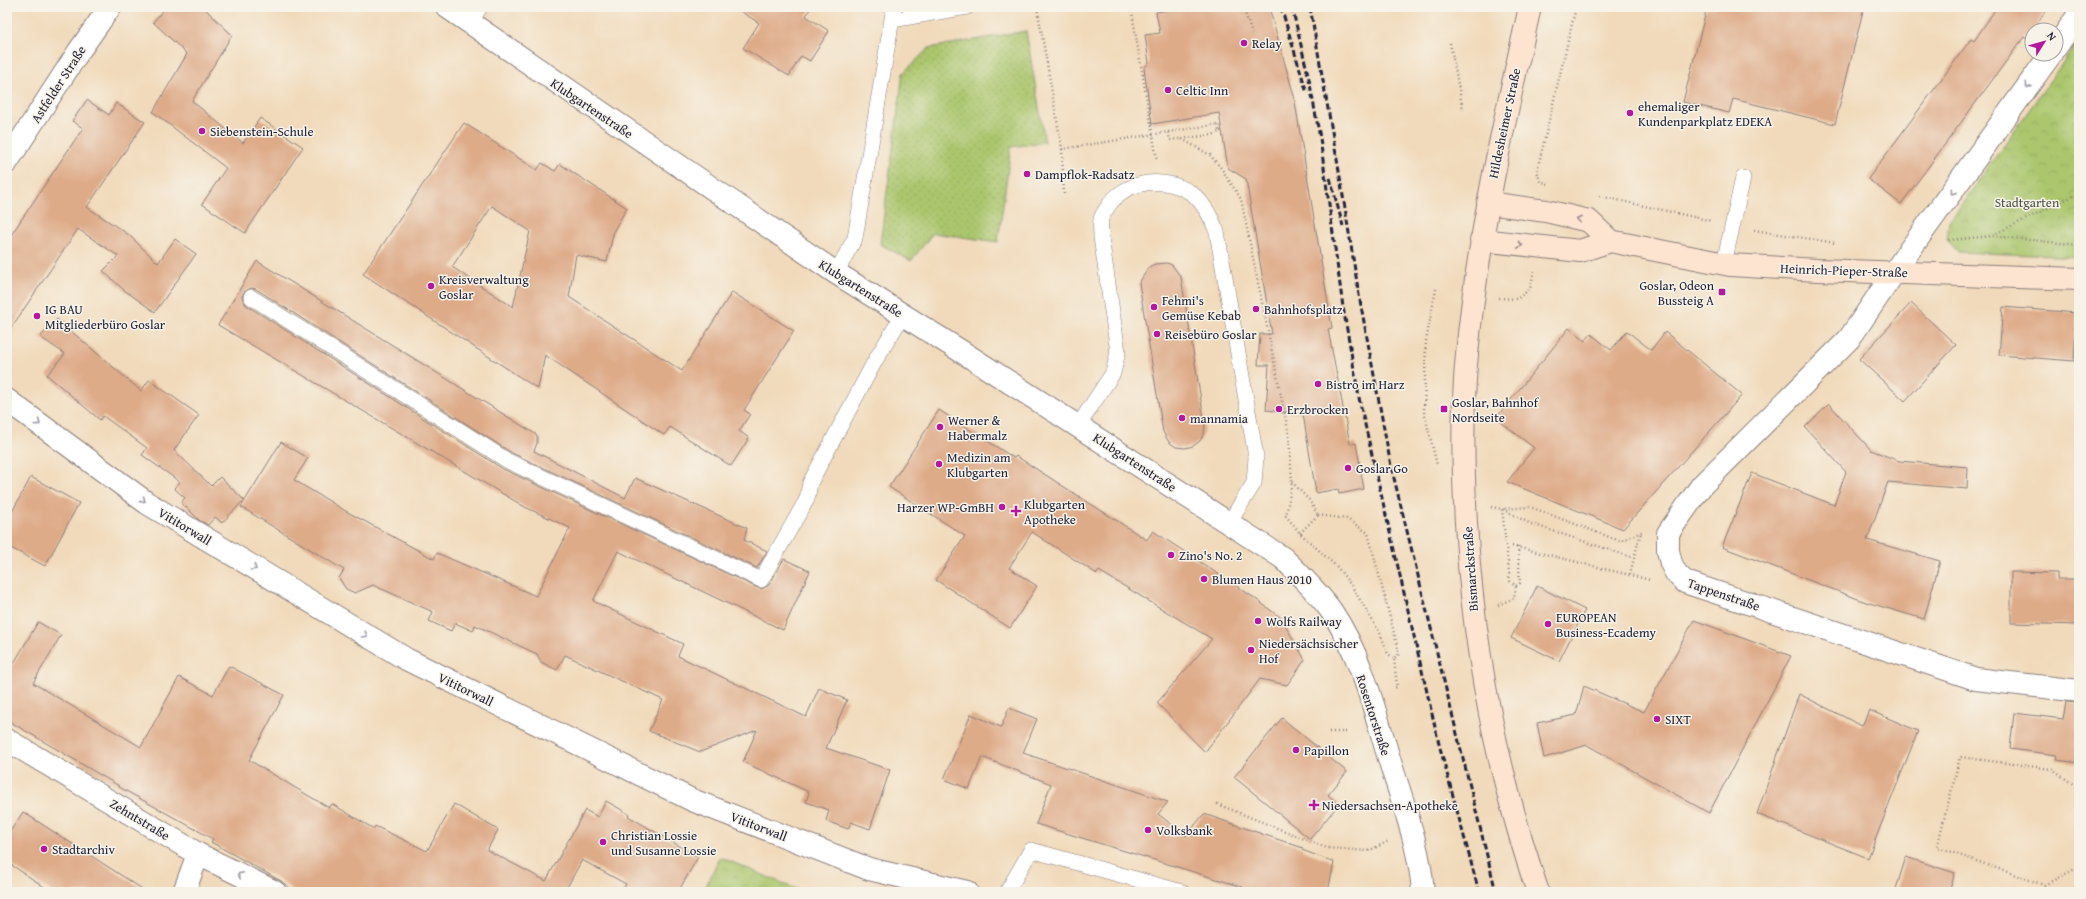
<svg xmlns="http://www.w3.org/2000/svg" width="2086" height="899" font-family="'Gentium Book Plus',serif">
  <defs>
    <pattern id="grass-dots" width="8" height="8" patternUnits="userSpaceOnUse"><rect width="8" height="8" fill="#abc66d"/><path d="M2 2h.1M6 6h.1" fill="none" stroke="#93aa5f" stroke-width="1.8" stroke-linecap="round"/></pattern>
    <pattern id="park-crowns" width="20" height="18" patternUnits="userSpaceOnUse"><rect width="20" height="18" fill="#abc66d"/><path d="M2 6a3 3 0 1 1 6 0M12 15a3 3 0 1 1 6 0" fill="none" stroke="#93aa5f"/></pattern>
  </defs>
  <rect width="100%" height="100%" fill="#f7f3e8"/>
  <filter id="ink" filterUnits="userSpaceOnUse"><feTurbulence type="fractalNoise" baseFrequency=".025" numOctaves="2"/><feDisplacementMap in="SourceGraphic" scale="8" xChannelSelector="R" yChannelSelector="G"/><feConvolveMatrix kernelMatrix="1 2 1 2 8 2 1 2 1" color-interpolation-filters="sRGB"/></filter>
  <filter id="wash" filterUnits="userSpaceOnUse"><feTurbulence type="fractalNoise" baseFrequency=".012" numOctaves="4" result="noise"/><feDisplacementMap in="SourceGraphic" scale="16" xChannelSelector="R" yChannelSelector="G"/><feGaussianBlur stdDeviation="0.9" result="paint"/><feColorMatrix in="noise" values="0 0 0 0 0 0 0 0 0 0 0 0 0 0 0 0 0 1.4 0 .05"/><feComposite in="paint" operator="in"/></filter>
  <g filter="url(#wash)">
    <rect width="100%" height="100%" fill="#f1dabb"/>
    <!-- grass -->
    <path fill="url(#grass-dots)" stroke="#667454" d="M1026,31L1045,142L1011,147L998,242L933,233L911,261L880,244L903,73L929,48Z"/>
    <!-- park -->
    <path fill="url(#park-crowns)" stroke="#667454" d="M2079,40V257L1958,252L1947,240L1949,222Z
      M720,857L804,892H703Z"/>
    <g id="blocks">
      <!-- building -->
      <path fill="#deab89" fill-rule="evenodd" d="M166,7H203L232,35L192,101L243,143L260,118L303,147L245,233L202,204L226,168L153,112L187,54L153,22Z
        M734,7H811L806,16L829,31L810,61L801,56L789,76L743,48L759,23Z
        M1185,7H1269L1294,96L1332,328L1328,329L1350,444L1356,443L1364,489L1339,494L1338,489L1316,493L1303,414L1266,410L1269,365H1258L1260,334H1272L1246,179L1228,168L1219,113L1152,124L1144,68L1149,63L1145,35L1160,33L1156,12Z
        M1707,7H1864L1835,124L1733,99L1729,113L1683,102Z
        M1997,7H2048L2027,39L2024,37L1901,204L1868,179L1971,39L1974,41Z
        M87,100L109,115L116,103L145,122L87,207L129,235L158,263L175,239L196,254L155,312L124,290L103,271L118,256L78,229L7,334V241L83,128L72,121Z
        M464,123L537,170L542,163L555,171L560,164L627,208L614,230L607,262L576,255L569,297L682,371L732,292L794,331L744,410L750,414L739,431L749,438L731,466L670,427L664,435L545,355L538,389L363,274ZM492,206L530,231L513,307L452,267Z
        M257,261L537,435V443L534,451L625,498L635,478L747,528L744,540L767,551L757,568L512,453L256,289L251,288L244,292L242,297L246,305L503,469L758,588L762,589L769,585L784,559L810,571L783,630L618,551L593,601L683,644L678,656L806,717L819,688L847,700L826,748L890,770L870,829L851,822L848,829L826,821L829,810L806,802L809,792L743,762L757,730L700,752L649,731L663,700L565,655L557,670L541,662L537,654L475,625L473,631L455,623L451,631L429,621L433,612L373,585L355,593L346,589L339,578L344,570L241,507L281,442L308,458L294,480L344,510L434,559L437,553L536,596L570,528L525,507L218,325Z
        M1167,263L1172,265L1181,277L1205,425L1204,433L1200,441L1193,446L1185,448L1176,447L1169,442L1163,432L1139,283L1149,267L1155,264Z
        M1911,303L1956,345L1905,401L1859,359Z
        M2003,307L2077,313L2074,361L1999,355Z
        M57,319L141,391L149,380L199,415L174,450L211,486L220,477L244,500L222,523L215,517L208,525L200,521L181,502L185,498L174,488L180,482L142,455L147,448L103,416L100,420L47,375L65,354L40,337Z
        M1569,328L1585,341L1591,334L1611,350L1627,331L1651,350L1665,332L1742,395L1623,529L1507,482L1534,448L1496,418Z
        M1829,404L1871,450L1899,461L1968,467L1967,489L1888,482L1867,540L1940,561L1924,619L1866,602L1722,547L1752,473L1834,505L1846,472L1805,427Z
        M939,410L1014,458L1016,456L1147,540L1153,531L1253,597L1281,618L1305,660L1287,685L1260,679L1205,752L1157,703L1212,639L1099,571L1097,574L1032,532L1009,568L1037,586L1010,628L936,580L965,536L889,487Z
        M31,477L79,503L45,566L7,546V521Z
        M2011,572L2057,573V579H2079V625L2011,623Z
        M1537,586L1585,610L1559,661L1511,638Z
        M1694,620L1791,656L1709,813L1587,745L1544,758L1537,723L1576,715L1584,686L1644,712Z
        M38,622L61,635L33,683L141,747L179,677L213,695L229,666L284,695L249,760L329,808L332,804L374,829L375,826L427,851L454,804L498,830L487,850L546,881L585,810L598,817L606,801L629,814L628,816L698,857L678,892H622L626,884L582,860L565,891L566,892H295L281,881L211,842L213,839L119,787V786L7,720V675Z
        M1799,694L1862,726L1869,710L1918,731L1868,858L1757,814Z
        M2066,702L2079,703V763L2056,760L2057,755L2010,749L2014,713L2063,719Z
        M1009,708L1037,719L1023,753L1168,802L1158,814L1186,836L1204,814L1303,848L1302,850L1334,862L1328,892H1242L1243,887L1036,824L1051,784L982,757L969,789L944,779L971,714L1001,727Z
        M1282,718L1347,772L1328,795L1339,804L1310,839L1234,777Z
        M23,812L147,892H52L7,862V836Z
        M1906,857L1955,873L1949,892H1895Z"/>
    </g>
  </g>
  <g filter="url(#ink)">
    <use href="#blocks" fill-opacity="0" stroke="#8a7e7b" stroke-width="1"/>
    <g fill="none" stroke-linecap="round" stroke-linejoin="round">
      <!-- lane casing -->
      <g stroke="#8a7e7b" stroke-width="16">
        <path id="lane" d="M892,20L967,7
          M470,24L480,7
          M1724,263L1743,178
          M836,273L855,238L894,7
          M251,297L508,461L761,580L807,499L810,483L876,359L903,315
          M1078,426L1113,373L1118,352L1101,237C1101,231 1100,225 1101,219C1102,215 1105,211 1107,208C1125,178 1169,175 1195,196C1206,206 1212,219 1217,232L1256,457L1254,483L1229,523
          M1007,892L1031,850L1182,892"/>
      </g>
      <!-- street casing -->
      <g stroke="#8a7e7b" stroke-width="24">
        <path id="street" d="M447,7L836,273L967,355L1283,558C1300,575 1318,592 1332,612C1362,656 1376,716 1391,765C1404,806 1420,849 1423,892
          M2056,47L2079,14
          M2051,54L1906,255L1849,339L1702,485L1668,533V551L1671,563L1676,573L1685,582L1976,679L2079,691
          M7,162L79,51L110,7
          M7,400L147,503L406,659L692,800L869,869L967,892
          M7,740L198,854L275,892
          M184,892L198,854"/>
      </g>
      <!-- secondary casing -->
      <g stroke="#8a7e7b" stroke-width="24">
        <path id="secondary" d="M1530,7C1504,122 1478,236 1467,354C1461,415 1463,478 1467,539C1474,640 1490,734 1519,832C1525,852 1531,872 1538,892
          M1488,203L1546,211L1589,221L1610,241
          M1481,240L1580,251L1610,241L1730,265L1818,270L2079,279"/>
      </g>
      <!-- path -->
      <path stroke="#8a7e7b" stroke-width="2.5" stroke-dasharray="1 3" stroke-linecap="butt" d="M1037,7L1062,149L1168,132L1170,140L1212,135L1219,132
        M1131,7L1157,160
        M1243,7L1252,34
        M1450,43L1463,110
        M1168,132L1218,124L1219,132L1222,130
        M1182,139L1210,155L1221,168L1241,199L1289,435L1292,482L1286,516L1300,533L1337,567L1351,585L1380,633L1388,654L1394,658
        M1062,149L1064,195
        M1548,184L1540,181L1537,171L1576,7
        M1599,196L1712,221
        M1754,230L1836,243
        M1993,235L2079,193
        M1949,240L1992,236L2079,245
        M1436,289L1426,341L1424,412L1437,465
        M1499,298L1517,299L1530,289L1534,271
        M1292,482L1309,500L1318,515
        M1491,507L1502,509L1529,523L1634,558L1630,574
        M1318,515L1347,519L1368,533L1399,652L1398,656L1394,658L1397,687L1394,688
        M1300,533L1318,515
        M1512,546L1650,580
        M1518,547L1520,583L1516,586L1510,581L1502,509L1530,507L1620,541L1644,531
        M1634,558L1641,532
        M1498,605L1514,598L1516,586
        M1329,732H1347
        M2079,788L2051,769L1960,757L1937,847L2044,885L2079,867
        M1217,804L1327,848L1368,851L1389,841"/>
      <!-- lane -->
      <use href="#lane" stroke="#fff" stroke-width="15"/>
      <!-- street -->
      <use href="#street" stroke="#fff" stroke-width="22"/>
      <!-- secondary -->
      <use href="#secondary" stroke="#fde4d1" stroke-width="22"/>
      <!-- rail -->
      <path stroke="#22223b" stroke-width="3" stroke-dasharray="6 3" stroke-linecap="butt" d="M1281,7L1307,93
        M1292,7L1309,79L1320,138L1343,307L1360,403L1439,744L1479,892
        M1310,7L1339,171L1359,295L1391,466L1496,892
        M1330,178L1343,226"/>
    </g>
    <!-- one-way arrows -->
    <defs><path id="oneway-chevron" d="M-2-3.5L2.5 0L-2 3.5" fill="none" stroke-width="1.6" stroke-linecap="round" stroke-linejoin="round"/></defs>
    <g stroke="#9c9ca7">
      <use href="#oneway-chevron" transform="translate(2028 86) rotate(126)"/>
      <use href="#oneway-chevron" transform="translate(1953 192) rotate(126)"/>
      <use href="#oneway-chevron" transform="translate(38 423) rotate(37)"/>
      <use href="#oneway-chevron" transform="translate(143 500) rotate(36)"/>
      <use href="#oneway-chevron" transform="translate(254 568) rotate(31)"/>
      <use href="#oneway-chevron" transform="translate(365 635) rotate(31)"/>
      <use href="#oneway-chevron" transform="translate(240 875) rotate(-154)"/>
    </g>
    <g stroke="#9a8d8e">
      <use href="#oneway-chevron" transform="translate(1579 219) rotate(-167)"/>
      <use href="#oneway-chevron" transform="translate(1520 245) rotate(7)"/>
    </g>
  </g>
  <!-- markers -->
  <g fill="#b5179e" stroke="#f7f3e8" stroke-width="1.5">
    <circle cx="1244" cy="43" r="4"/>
    <circle cx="1168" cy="90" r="4"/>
    <circle cx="1630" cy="113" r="4"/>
    <circle cx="202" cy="131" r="4"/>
    <circle cx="1027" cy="174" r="4"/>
    <circle cx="431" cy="286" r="4"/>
    <rect x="1718" y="288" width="8" height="8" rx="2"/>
    <circle cx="1154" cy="307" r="4"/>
    <circle cx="1256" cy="309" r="4"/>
    <circle cx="37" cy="316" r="4"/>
    <circle cx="1157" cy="334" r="4"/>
    <circle cx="1318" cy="384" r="4"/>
    <circle cx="1279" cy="409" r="4"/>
    <rect x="1440" y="405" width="8" height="8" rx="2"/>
    <circle cx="1182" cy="418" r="4"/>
    <circle cx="940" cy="427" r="4"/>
    <circle cx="939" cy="464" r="4"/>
    <circle cx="1348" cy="468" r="4"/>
    <circle cx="1002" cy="507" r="4"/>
    <path d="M1014 505h4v4h4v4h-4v4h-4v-4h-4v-4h4z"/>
    <circle cx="1171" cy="555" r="4"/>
    <circle cx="1204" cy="579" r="4"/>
    <circle cx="1258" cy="621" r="4"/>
    <circle cx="1548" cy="624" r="4"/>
    <circle cx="1251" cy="650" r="4"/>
    <circle cx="1657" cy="719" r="4"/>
    <circle cx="1296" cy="750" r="4"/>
    <path d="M1312 799h4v4h4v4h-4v4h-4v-4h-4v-4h4z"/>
    <circle cx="1148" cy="830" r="4"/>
    <circle cx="603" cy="842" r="4"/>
    <circle cx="44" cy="849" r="4"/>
  </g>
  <g text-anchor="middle" stroke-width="3" stroke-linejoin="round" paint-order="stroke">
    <!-- poi labels -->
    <g font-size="13" fill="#22223b" stroke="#f7f3e8" text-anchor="start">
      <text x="1252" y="48">Relay</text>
      <text x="1176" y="95">Celtic Inn</text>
      <text x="1638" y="111">ehemaliger<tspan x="1638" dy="15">Kundenparkplatz EDEKA</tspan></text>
      <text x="210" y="136">Siebenstein-Schule</text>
      <text x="1035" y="179">Dampflok-Radsatz</text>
      <text x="439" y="284">Kreisverwaltung<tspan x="439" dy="15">Goslar</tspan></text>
      <text x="1714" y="290" text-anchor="end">Goslar, Odeon<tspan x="1714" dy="15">Bussteig A</tspan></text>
      <text x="1162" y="305">Fehmi's<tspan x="1162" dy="15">Gemüse Kebab</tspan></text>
      <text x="45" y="314">IG BAU<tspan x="45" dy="15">Mitgliederbüro Goslar</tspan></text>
      <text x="1264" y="314">Bahnhofsplatz</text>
      <text x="1165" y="339">Reisebüro Goslar</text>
      <text x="1326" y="389">Bistro im Harz</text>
      <text x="1452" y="407">Goslar, Bahnhof<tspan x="1452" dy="15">Nordseite</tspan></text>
      <text x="1287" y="414">Erzbrocken</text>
      <text x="1190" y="423">mannamia</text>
      <text x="948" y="425">Werner &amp;<tspan x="948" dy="15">Habermalz</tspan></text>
      <text x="947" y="462">Medizin am<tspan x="947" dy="15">Klubgarten</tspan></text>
      <text x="1356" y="473">Goslar Go</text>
      <text x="1024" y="509">Klubgarten<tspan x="1024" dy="15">Apotheke</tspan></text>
      <text x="994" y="512" text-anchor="end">Harzer WP-GmBH</text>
      <text x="1179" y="560">Zino's No. 2</text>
      <text x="1212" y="584">Blumen Haus 2010</text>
      <text x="1556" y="622">EUROPEAN<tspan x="1556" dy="15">Business-Ecademy</tspan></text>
      <text x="1266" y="626">Wolfs Railway</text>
      <text x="1259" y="648">Niedersächsischer<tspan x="1259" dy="15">Hof</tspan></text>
      <text x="1665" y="724">SIXT</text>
      <text x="1304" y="755">Papillon</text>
      <text x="1322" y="810">Niedersachsen-Apotheke</text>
      <text x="1156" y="835">Volksbank</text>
      <text x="611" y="840">Christian Lossie<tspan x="611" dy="15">und Susanne Lossie</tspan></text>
      <text x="52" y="854">Stadtarchiv</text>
    </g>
    <!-- street labels -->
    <g font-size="13" fill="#22223b" stroke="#f7f3e8">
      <text transform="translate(58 84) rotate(-57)" y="5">Astfelder Straße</text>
      <text transform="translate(592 108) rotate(34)" y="5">Klubgartenstraße</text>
      <text transform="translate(1504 123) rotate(-78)" y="5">Hildesheimer Straße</text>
      <text transform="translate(1844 270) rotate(2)" y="5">Heinrich-Pieper-Straße</text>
      <text transform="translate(861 288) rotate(32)" y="5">Klubgartenstraße</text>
      <text transform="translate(1135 462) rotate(33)" y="5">Klubgartenstraße</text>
      <text transform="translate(185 526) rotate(31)" y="5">Vititorwall</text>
      <text transform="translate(1470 569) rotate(-94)" y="5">Bismarckstraße</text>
      <text transform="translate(1724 594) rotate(19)" y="5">Tappenstraße</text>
      <text transform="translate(466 689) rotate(26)" y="5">Vititorwall</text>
      <text transform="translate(1374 715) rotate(72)" y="5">Rosentorstraße</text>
      <text transform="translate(140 819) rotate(31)" y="5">Zehntstraße</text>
      <text transform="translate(759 826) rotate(21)" y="5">Vititorwall</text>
    </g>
    <!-- park labels -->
    <g font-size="13" fill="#4b534a" stroke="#f7f3e8">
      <text x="2027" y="207">Stadtgarten</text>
    </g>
  </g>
  <!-- margin -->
  <rect width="2086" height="899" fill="none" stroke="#f7f3e8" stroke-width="24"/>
  <!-- north arrow -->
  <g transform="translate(2044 42) rotate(53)"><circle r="19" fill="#f7f3e8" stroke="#a29fa3"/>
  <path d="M0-3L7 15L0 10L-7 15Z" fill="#b5179e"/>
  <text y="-6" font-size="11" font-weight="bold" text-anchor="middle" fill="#22223b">N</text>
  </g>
</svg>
